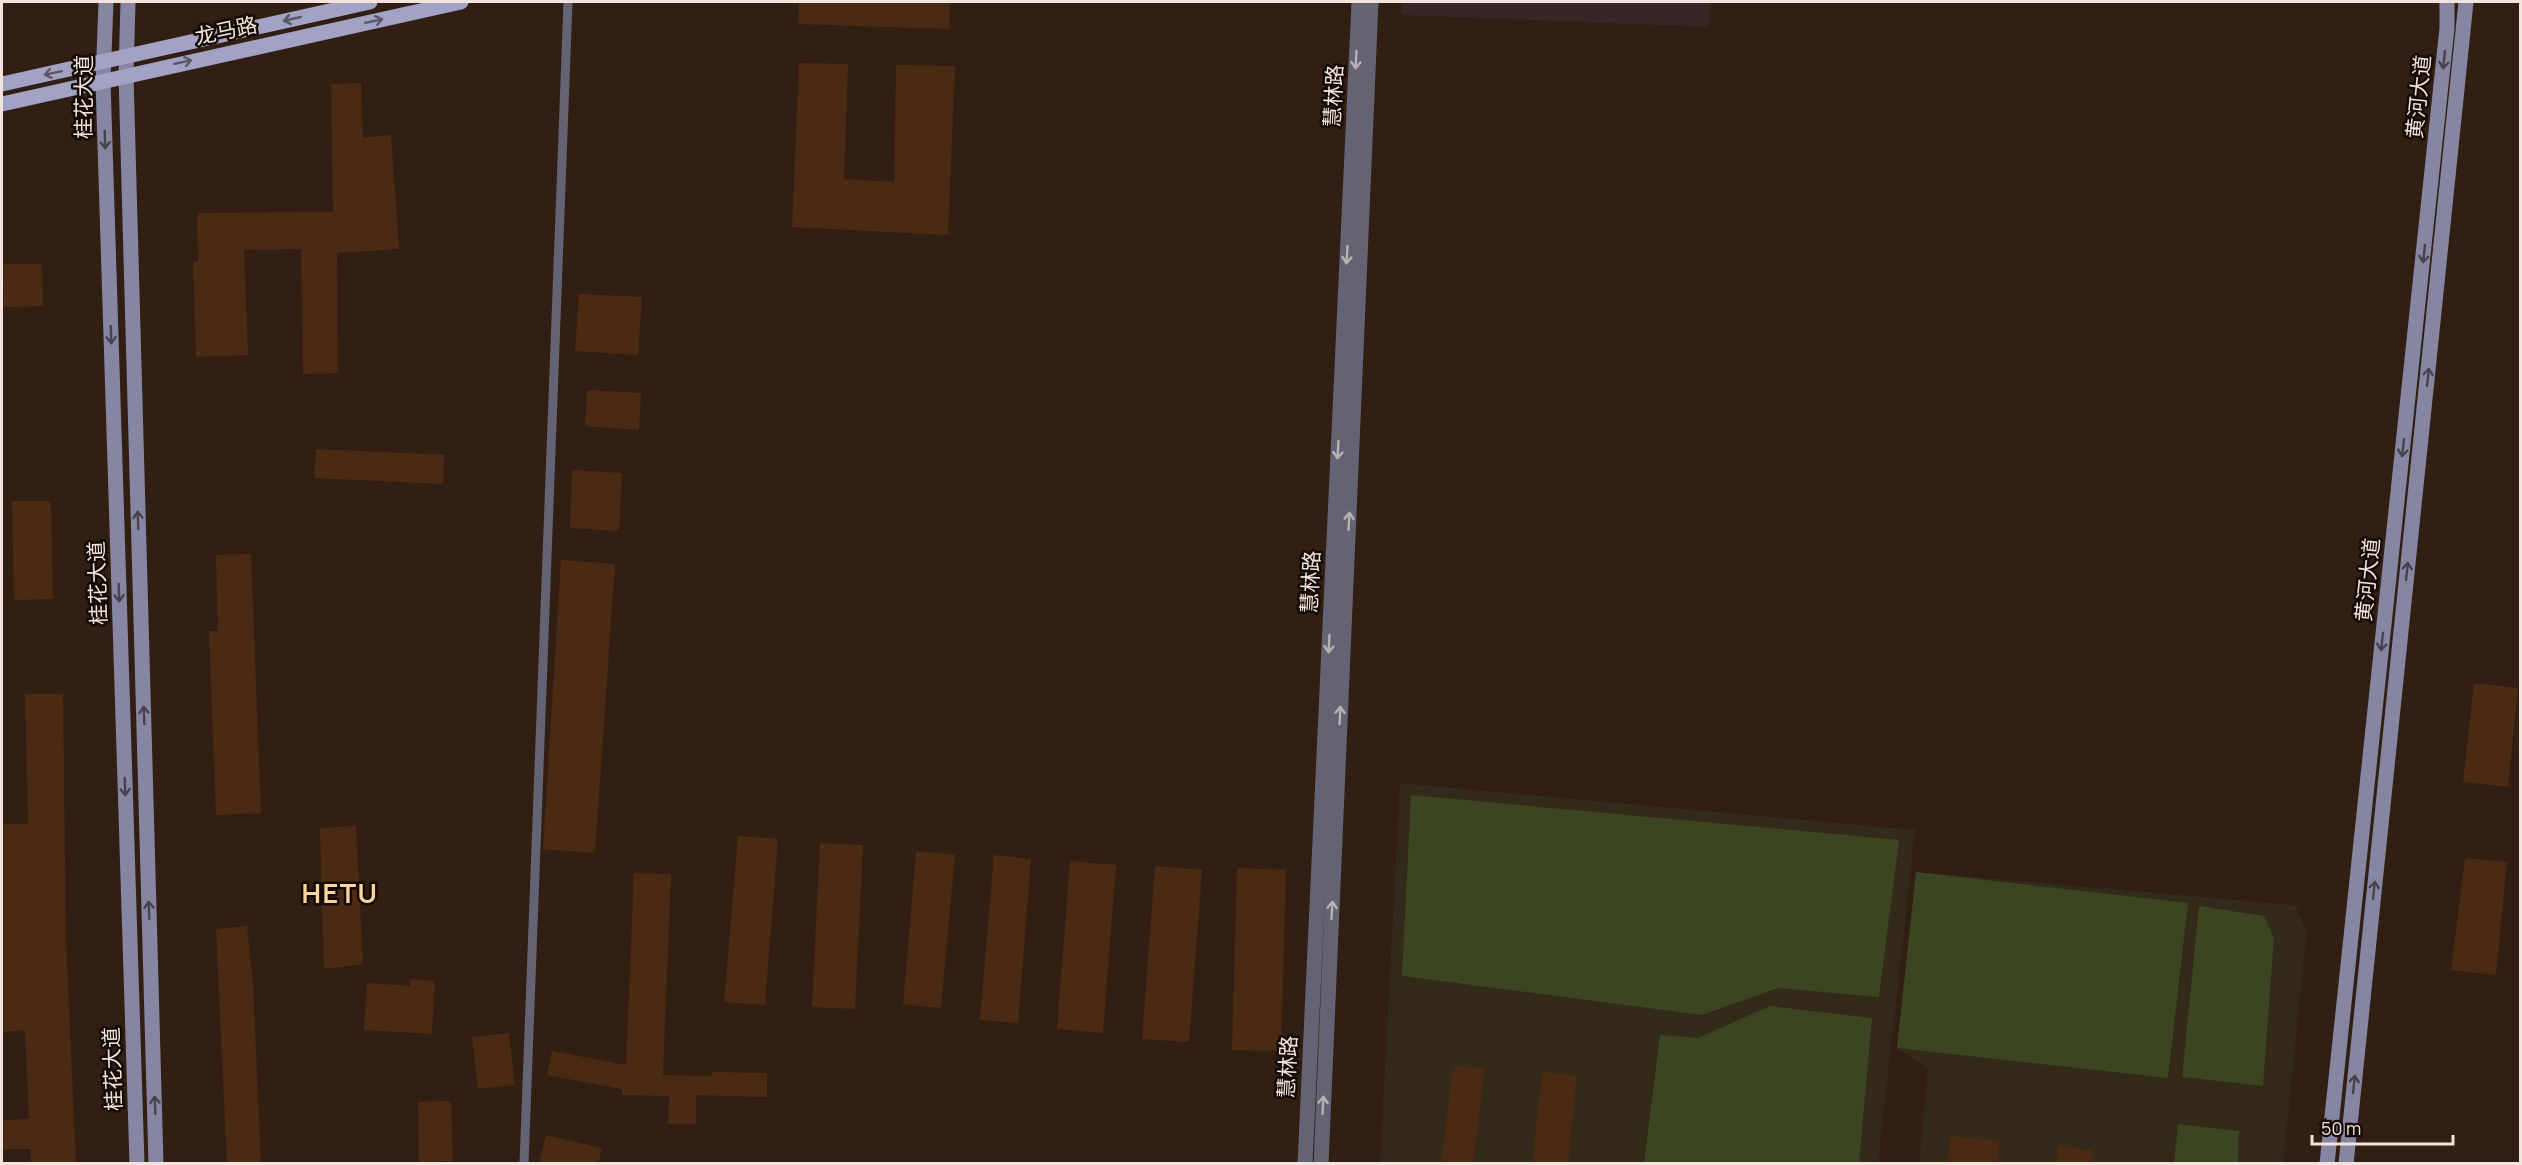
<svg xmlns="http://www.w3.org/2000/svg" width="2522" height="1165" font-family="Manrope,'Noto Sans SC',sans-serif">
  <rect width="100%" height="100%" fill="#321f13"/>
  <!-- industrial -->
  <path fill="#392528" d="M1402,2H1711L1709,27L1401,15Z"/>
  <!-- education -->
  <path fill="#332a1a" d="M1400,783L1915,830L1878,1163L1380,1164Z
    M1916,872L2295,905L2307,931L2283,1163H1919L1928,1069L1897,1048Z"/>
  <!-- green -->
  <path fill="#3c4522" d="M1411,795L1899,840L1879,997L1778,988L1702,1015L1402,976Z
    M1916,872L2188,903L2168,1078L1897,1048Z
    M2199,906L2264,916L2274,938L2263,1086L2182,1077Z
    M1770,1006L1872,1018L1859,1163H1644L1660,1035L1698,1038Z
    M2178,1124L2239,1131L2238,1163H2174Z"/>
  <!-- building -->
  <path fill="#4b2a14" d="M799,2H950L949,29L798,24Z
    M799,63L848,64L844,179L894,182L896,65L955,66L948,235L792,227Z
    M361,83L363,138L391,135L399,249L337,253L338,373L303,374L301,249L244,250L248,355L196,357L193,262H198L197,213L333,212L331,84Z
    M3,264H42L43,306L4,307Z
    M579,294L642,297L638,355L575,351Z
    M587,390L641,393L639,430L585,426Z
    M316,449L444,455L443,484L314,478Z
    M572,470L622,473L619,531L570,528Z
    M12,501H51L53,599L14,600Z
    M251,554L261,813L216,815L209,631H218L216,555Z
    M561,560L615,564L595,853L543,849Z
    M2474,683L2518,688L2508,787L2463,782Z
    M25,694H63L66,940L76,1164H31L30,1149H2V1120L29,1119L25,1030L2,1032V824H28Z
    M356,826L363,964L324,969L320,828Z
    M738,836L778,839L765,1005L724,1002Z
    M820,843L863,845L855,1009L812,1007Z
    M916,851L955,855L941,1008L903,1004Z
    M994,855L1031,859L1018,1023L980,1020Z
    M2465,858L2507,862L2496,975L2451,970Z
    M1070,861L1116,865L1103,1033L1057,1029Z
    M1155,866L1202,870L1189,1042L1142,1039Z
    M1237,868L1286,870L1281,1051L1232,1050Z
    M634,873L671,874L663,1075L712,1076V1072L767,1073V1097L696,1095V1124H668L669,1096L622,1095V1089L547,1075L552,1051L626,1065Z
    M247,926L253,984L261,1164H227L216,929Z
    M410,979L435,981L432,1034L364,1030L367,983L410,986Z
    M509,1033L515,1085L478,1089L472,1037Z
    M1453,1065L1485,1069L1473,1164H1441Z
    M1542,1072L1577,1076L1568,1164H1532Z
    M451,1101L453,1161L419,1162L418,1102Z
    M546,1135L602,1148L598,1164H539Z
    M1950,1136L2000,1141L1997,1164H1947Z
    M2058,1146L2093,1150L2092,1164H2056Z"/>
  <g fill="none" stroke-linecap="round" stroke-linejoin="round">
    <!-- service -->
    <path stroke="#636374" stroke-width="9" d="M524,1164L568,2"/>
    <!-- minor -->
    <path stroke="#636374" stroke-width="15" d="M1305,1164L1359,2
      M1321,1164L1371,2"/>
    <!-- secondary -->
    <path stroke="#8686a2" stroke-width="15" d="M106,2L103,81L137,1164
      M128,2L126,75L156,1164
      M2327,1164L2447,28V2
      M2346,1164L2466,2"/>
    <!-- primary -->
    <path stroke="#a2a2c5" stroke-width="15" d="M2,84L370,2
      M2,104L461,2"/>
  </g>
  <!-- one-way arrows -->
  <defs><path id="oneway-shaft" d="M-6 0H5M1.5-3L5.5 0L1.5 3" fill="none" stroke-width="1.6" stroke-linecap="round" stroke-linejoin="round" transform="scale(1.5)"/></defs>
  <g stroke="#5b5666">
    <use href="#oneway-shaft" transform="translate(292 19) rotate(167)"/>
    <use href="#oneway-shaft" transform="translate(374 21) rotate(-12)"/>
    <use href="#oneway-shaft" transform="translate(183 62) rotate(-12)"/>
    <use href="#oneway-shaft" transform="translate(53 73) rotate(168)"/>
  </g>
  <g stroke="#b9b0b2">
    <use href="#oneway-shaft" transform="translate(1356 60) rotate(93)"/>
    <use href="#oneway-shaft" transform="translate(1347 255) rotate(93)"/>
    <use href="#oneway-shaft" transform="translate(1338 450) rotate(93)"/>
    <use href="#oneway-shaft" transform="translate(1349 521) rotate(-87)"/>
    <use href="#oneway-shaft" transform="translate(1329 644) rotate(93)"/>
    <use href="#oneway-shaft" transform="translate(1340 715) rotate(-87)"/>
    <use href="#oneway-shaft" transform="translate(1332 910) rotate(-87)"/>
    <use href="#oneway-shaft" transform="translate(1323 1105) rotate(-87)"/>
  </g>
  <g stroke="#47424c">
    <use href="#oneway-shaft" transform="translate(2444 60) rotate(96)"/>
    <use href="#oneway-shaft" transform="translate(105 140) rotate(88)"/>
    <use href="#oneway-shaft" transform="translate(2424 254) rotate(96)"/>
    <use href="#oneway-shaft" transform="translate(111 335) rotate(88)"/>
    <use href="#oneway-shaft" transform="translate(2428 377) rotate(-84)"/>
    <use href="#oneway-shaft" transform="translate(2403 448) rotate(96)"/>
    <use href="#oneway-shaft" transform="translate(138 520) rotate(-92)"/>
    <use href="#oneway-shaft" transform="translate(2407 571) rotate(-84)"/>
    <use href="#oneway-shaft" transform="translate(119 593) rotate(88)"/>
    <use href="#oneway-shaft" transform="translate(2382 642) rotate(96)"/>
    <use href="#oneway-shaft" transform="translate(144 715) rotate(-92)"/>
    <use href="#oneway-shaft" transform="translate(125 787) rotate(88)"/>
    <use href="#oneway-shaft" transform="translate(2374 890) rotate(-84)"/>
    <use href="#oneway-shaft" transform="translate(149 910) rotate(-92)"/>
    <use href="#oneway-shaft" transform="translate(2354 1084) rotate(-84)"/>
    <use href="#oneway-shaft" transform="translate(155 1105) rotate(-92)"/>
  </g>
  <g text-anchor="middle" stroke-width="5" stroke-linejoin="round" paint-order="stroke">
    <!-- street labels -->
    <g font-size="21" fill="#f2e4dc" stroke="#140b06">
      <text transform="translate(226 31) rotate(-12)" y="7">龙马路</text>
      <text transform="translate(1334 96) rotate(-87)" y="7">慧林路</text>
      <text transform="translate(84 97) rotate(-90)" y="7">桂花大道</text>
      <text transform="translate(2419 97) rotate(-84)" y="7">黄河大道</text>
      <text transform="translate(2368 580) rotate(-84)" y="7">黄河大道</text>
      <text transform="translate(1311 582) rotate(-87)" y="7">慧林路</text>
      <text transform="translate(98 583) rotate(-92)" y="7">桂花大道</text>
      <text transform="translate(1288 1067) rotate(-87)" y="7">慧林路</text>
      <text transform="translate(113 1069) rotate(-92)" y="7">桂花大道</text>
    </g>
    <!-- district labels -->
    <g font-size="27" font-weight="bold" letter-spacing="1.5" fill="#fbd5a0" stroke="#140b06">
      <text x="340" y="903">HETU</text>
    </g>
  </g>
  <!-- border -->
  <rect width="2522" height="1165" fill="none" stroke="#f2e4dc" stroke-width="6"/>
  <!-- scale -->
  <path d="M2312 1135v9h141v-9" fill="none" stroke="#f2e4dc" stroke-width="3"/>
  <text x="2321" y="1135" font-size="18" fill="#f2e4dc" stroke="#140b06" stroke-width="4.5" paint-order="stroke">50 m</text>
</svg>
